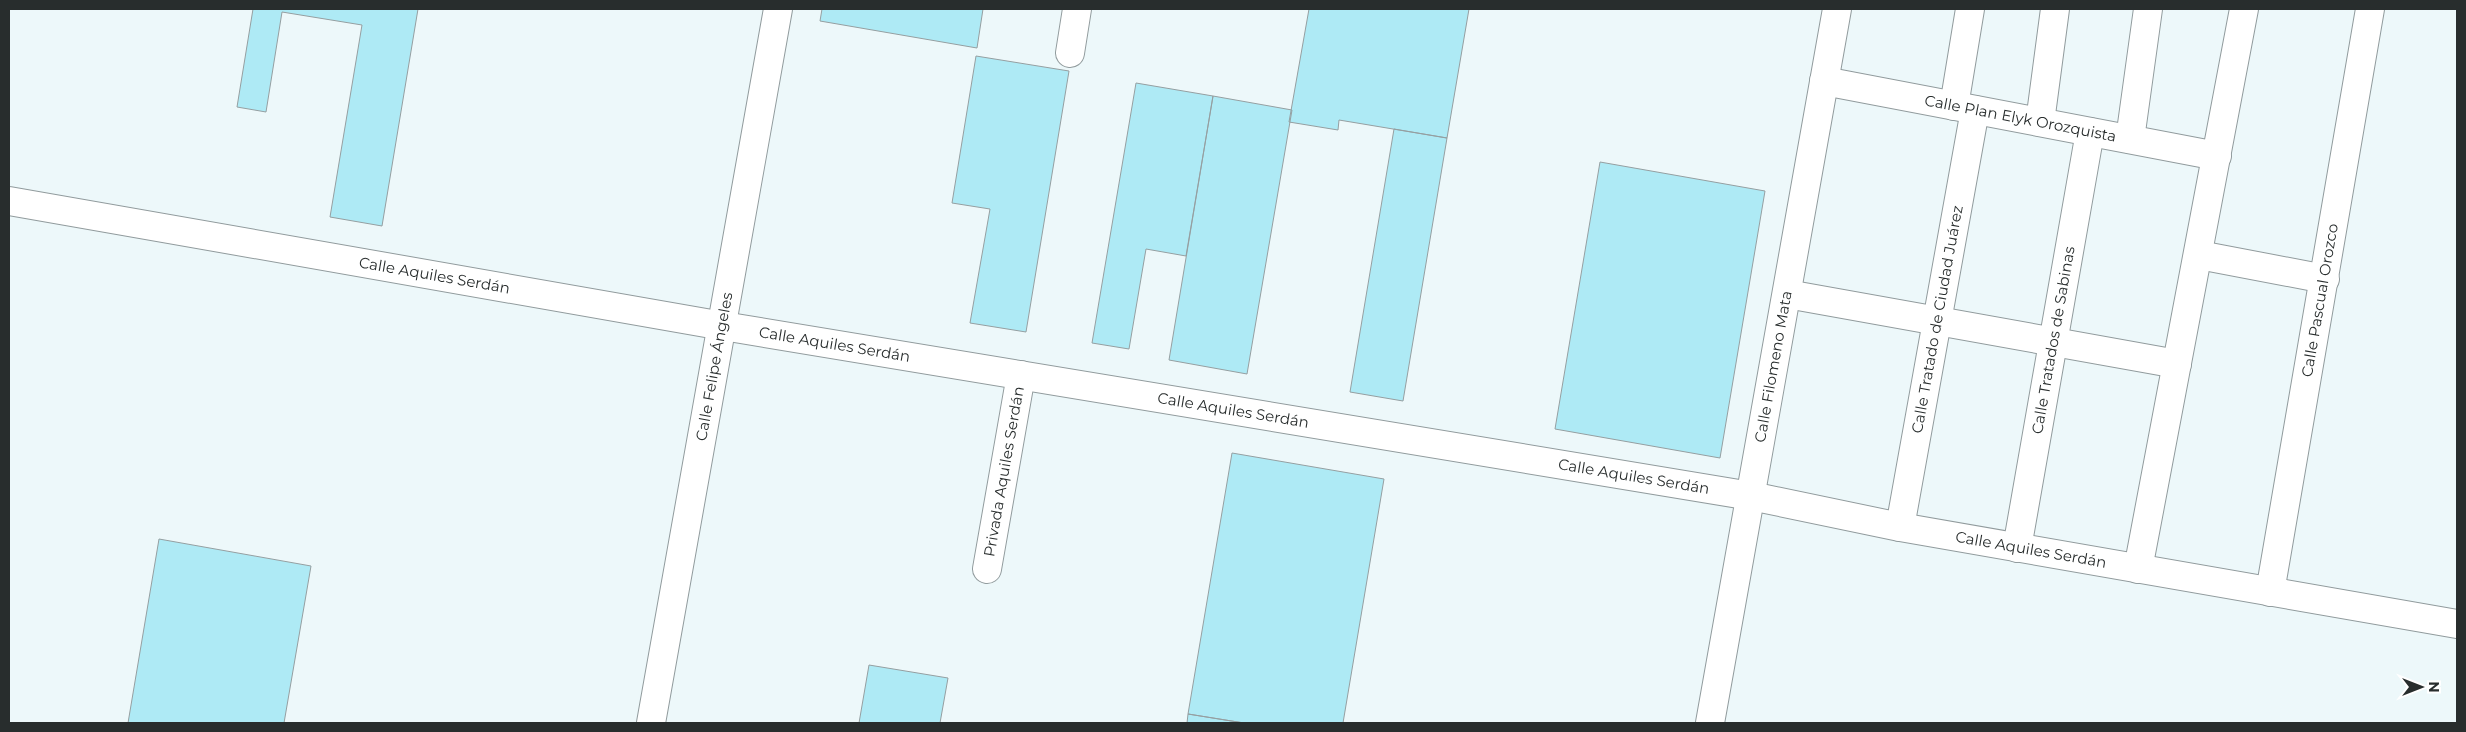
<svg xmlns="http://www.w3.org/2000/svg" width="2466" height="732" font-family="Montserrat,sans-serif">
  <rect width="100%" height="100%" fill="#edf8fa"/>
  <!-- building -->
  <path fill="#aeeaf5" stroke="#959fa1" d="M253,9H418L382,226L330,217L362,25L282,12L266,112L237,107Z
    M822,9H983L977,48L820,21Z
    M1309,9H1469L1447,138L1339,120L1338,130L1289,122Z
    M976,56L1069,71L1026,332L970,323L990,209L952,203Z
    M1136,83L1213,96L1186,256L1146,249L1129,349L1092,343Z
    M1213,96L1292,110L1247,374L1169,360Z
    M1394,129L1447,138L1403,401L1350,392Z
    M1600,162L1765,191L1720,458L1555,429Z
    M1232,453L1384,479L1343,723H1244L1188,714Z
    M159,539L311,566L284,723H128Z
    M869,665L948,678L940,723H859Z
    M1188,714L1244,723H1187Z"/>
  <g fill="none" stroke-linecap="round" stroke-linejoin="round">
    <!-- street casing -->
    <g stroke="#919b9d" stroke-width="30">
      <g id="street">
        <path d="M1070,53L1077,9"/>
        <path id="s1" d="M1824,81L2217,156"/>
        <path d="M1954,106L1970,9"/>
        <path d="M2040,122L2055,9"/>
        <path d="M2130,139L2148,9"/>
        <path id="s2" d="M9,201L723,326L1751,496L1900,527L2457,624"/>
        <path d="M2199,255L2325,279"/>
        <path d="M1787,294L2177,364"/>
        <path id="s3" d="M1900,527L1975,110"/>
        <path id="s4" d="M2017,548L2090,132"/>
        <path id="s5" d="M987,569L1021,375"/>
        <path d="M2138,569L2244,9"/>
        <path id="s6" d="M2270,592L2370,9"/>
        <path id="s7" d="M651,723L778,9"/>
        <path id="s8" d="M1710,723L1837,9"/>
      </g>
    </g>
    <!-- street -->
    <use href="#street" stroke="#fff" stroke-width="28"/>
  </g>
  <g text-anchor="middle" stroke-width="5" stroke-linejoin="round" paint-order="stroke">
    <!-- street labels -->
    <g font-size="15" fill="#282d2d" stroke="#fff">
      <text dy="5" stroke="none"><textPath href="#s1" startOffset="200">Calle Plan Elyk Orozquista</textPath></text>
      <text dy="5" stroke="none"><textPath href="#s2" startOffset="432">Calle Aquiles Serdán</textPath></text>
      <text dy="5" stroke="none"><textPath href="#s6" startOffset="296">Calle Pascual Orozco</textPath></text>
      <text dy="5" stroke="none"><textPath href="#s3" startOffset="211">Calle Tratado de Ciudad Juárez</textPath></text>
      <text dy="5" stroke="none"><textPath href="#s4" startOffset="211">Calle Tratados de Sabinas</textPath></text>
      <text dy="5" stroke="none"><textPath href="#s2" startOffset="838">Calle Aquiles Serdán</textPath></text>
      <text dy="5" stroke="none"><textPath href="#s7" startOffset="362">Calle Felipe Ángeles</textPath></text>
      <text dy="5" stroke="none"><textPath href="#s8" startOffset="362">Calle Filomeno Mata</textPath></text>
      <text dy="5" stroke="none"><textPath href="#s2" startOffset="1242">Calle Aquiles Serdán</textPath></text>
      <text dy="5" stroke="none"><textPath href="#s5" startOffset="99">Privada Aquiles Serdán</textPath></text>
      <text dy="5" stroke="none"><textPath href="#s2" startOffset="1648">Calle Aquiles Serdán</textPath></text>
      <text dy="5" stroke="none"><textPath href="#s2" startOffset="2052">Calle Aquiles Serdán</textPath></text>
    </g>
  </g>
  <!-- border -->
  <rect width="2466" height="732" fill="none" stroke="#282d2d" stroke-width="20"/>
  <!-- north arrow -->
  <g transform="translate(2421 687) rotate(90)" stroke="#ffffff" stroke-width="4" paint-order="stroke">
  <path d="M0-4L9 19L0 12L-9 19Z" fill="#282d2d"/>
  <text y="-8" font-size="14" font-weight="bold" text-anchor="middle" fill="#282d2d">N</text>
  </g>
</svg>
